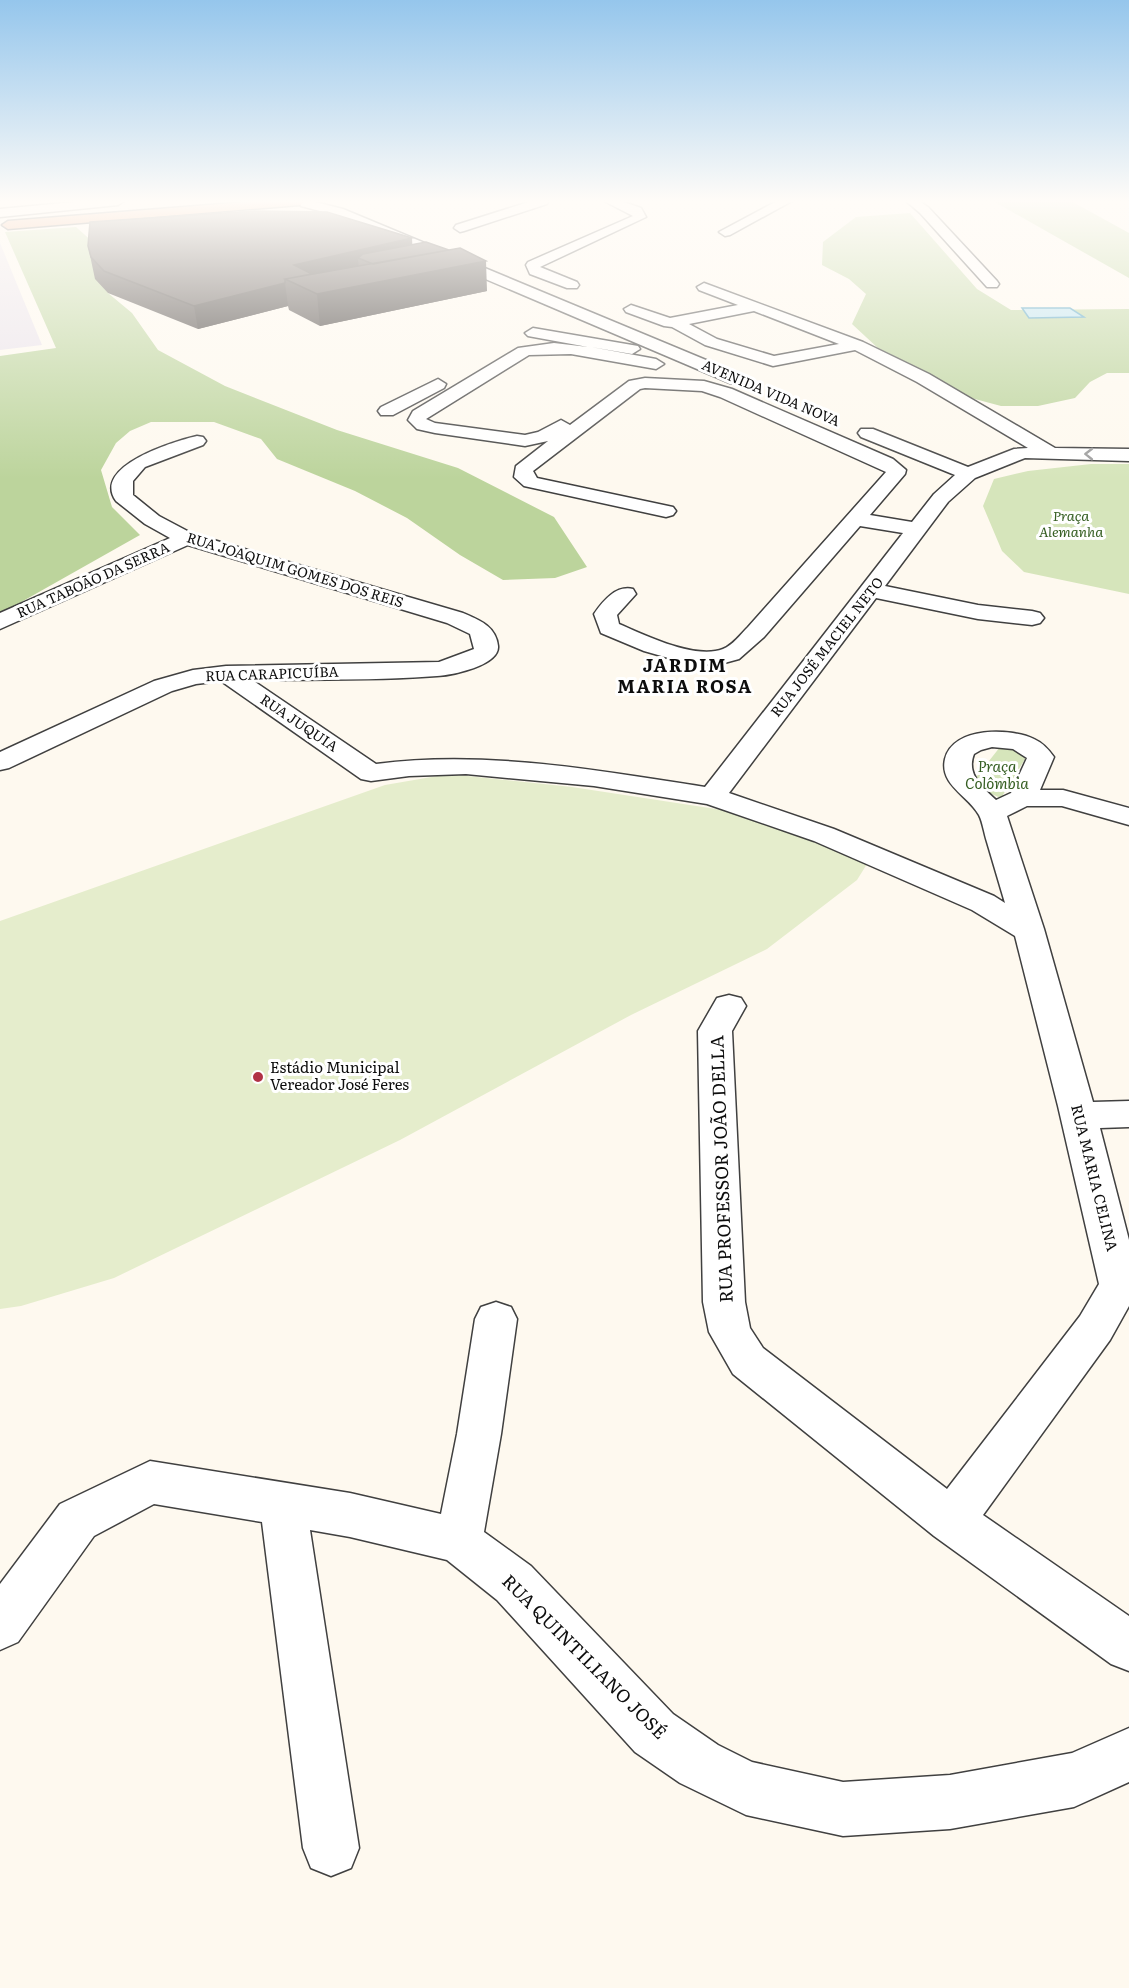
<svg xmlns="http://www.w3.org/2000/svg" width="1129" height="1988" font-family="Literata,serif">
  <rect width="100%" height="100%" fill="#fef9ef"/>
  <!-- industrial -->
  <path fill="#e9e2eb" d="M0,243L42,345L0,350Z"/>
  <!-- green -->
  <path fill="#d6e5bb" d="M1091,464H1129V594L1024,572L1002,551L983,506L994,479L1028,471Z
    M1000,747L1030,751L1001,798L970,785Z"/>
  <!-- forest -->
  <path fill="#bcd49c" d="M993,201H1071L1129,233V278Z
    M910,213L977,289L1011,310L1129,309V373H1107L1090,382L1075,398L1038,406H1001L960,395L894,363L852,324L866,294L849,279L822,265L823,242L856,217Z
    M76,227L94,243L108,293L132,313L158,350L225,386L337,430L458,468L554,517L587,567L555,578L503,580L460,555L407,518L355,491L277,459L261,439L214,422H151L130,431L116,443L101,470L112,507L140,535L0,614V356L56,348L5,232Z"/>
  <!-- pitch -->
  <path fill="#e5edcc" d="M449,774L572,787L762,816L867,864L857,880L767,949L631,1015L400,1140L114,1278L21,1306L0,1309V921L385,785Z"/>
  <!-- water -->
  <path fill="#b8e2f1" stroke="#459dc1" stroke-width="1.5" d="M1022,308H1070L1084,317L1029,318Z"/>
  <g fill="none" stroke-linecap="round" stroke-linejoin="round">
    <!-- minor casing -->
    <g stroke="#404040" stroke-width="3">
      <path id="minor" d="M85,201H124L118,205L0,217V209Z
        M301,201H311L343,209L742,375L744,379L736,384L730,383L335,215L301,206Z
        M532,201H549L547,204L464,231L460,232L454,228L456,225Z
        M604,201H621L641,208L646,217L540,267L577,282L579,285L577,288H567L530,274L526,265L528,262L633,216Z
        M777,201H792L730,235L725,236L719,232Z
        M906,201H919L928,207L997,281L999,284L997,287H987L920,213Z
        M704,283L863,342L929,374L1055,448L1129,449V461L1025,458L975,478L948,502L885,586L978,605L1032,611L1040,613L1044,618L1040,623L1032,625L978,619L876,598L729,793L834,829L994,896L1005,903C999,883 993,862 987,842C984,833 983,823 979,815C969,796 939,785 945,759C953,726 1011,728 1034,739C1043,743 1049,750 1054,757L1040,790H1063L1129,808V825L1062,806H1027L1007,816L1044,929L1093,1102L1129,1101V1127L1100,1128L1129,1240V1306L1110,1340L983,1515L1129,1616V1671L1111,1664L934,1536L733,1374L709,1332L703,1302L698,1031L717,998L729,995L741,998L746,1006L732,1031L745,1302L750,1328L763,1348L947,1489L1080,1316L1099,1284L1058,1106L1015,936L972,910L814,841L707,804L594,786L466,774L409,776L371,781L361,779L221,681L196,684L172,691L9,768L0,770V752L154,681L193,670L226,666L439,662L474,649L470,634L447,623L188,545L0,629V613L170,538L145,524L116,501C91,466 175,441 197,436L203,437L206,441L203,445L145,467L133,481V495L159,516L193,534L463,613C479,620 496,626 498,646C500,665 453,675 437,676C376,681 313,679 252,680L376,764C486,750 596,770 705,787L903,533L860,526L764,637L739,659L717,665L686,663L644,651L601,633L594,614C603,601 616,585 633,589L636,594L617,615L619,624C645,635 695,660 723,649C733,645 740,635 748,627L886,472L720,397L702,391L645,388L640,389L533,471L537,478L673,507L676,511L673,515L666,517L524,486L514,477L516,466L548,441L525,446L435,433L417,429L408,420L413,411L518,348L554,343L588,347L528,336L525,333L533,328L638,346L640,349L632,354L591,347L656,359L664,364L656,369L571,354L529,355L426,419L435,423L525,435L538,432L561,420L570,425L629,381L645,378L704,381L732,389L893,459L906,470L905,474L870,515L912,522L934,494L955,475L861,437L858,433L861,429H873L968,467L1014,449L1028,448L917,382L855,350L773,366L705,345L672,327L664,326L626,312L624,309L631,305L670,318L738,305L699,290L697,287ZM754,311L839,344L774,356L717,339L689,324ZM992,747L1013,749L1027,758L1011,793L996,800C982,787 966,774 974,754L981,750Z
        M438,379L446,384L444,388L393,415H381L378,411L381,407Z
        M496,1302L511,1307L517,1319L501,1434L484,1532L531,1566L673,1714L718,1745L752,1762L843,1782L950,1775L1072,1753L1129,1728V1782L1074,1807L950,1829L843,1836L746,1815L680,1783L635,1752L497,1600L447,1560L350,1537L310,1530L359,1848L351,1868L331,1876L311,1868L303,1848L262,1522L154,1504L94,1536L18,1642L0,1650V1584L60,1504L150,1461L350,1493L441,1514L457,1434L475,1319L481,1307Z"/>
    </g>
    <!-- motorway casing -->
    <g stroke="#1e1e1e" stroke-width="3">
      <path id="motorway" d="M259,201H306L300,205L8,229L2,225L8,221Z"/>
    </g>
    <!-- minor -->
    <use href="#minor" fill="#fff" fill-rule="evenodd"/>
    <!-- motorway -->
    <use href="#motorway" fill="#e79163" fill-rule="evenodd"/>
  </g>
  <!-- wall -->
  <path fill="#494340" d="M412,238V244L487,291L320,326L289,310L288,306L198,329L108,293L95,279L88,246Z"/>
  <!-- shaded-wall -->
  <path fill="#3c3734" d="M412,238L413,257L375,265L358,258L359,273L486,261L487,291L320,326L317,294L294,265Z
    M285,283L288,306L198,329L194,306Z"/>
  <!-- building -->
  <path fill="#554e4b" stroke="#3c3734" stroke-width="1.5" d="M254,211L327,212L412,238L294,265L312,274L285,279V283L194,306L104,271L91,257L88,246L90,222Z
    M426,242L449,250L373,264L358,258L363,254Z
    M460,248L486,261L317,294L285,279Z"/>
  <!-- one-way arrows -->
  <defs><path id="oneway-chevron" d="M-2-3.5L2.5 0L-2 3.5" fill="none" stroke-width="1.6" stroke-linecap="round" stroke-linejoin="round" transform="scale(1.5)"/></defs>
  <use stroke="#9e9e9e" href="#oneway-chevron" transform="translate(1089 454) rotate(-179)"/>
  <!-- sky -->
  <linearGradient id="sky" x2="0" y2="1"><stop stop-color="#95c6ec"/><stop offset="0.42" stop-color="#fffcf8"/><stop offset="1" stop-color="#fffcf8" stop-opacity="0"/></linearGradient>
  <rect width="1129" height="479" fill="url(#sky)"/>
  <!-- markers -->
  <circle fill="#b13246" stroke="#fff" stroke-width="2" cx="258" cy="1077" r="6"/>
  <g text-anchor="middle" stroke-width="6" stroke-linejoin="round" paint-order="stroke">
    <!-- far-street labels -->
    <g font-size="14" fill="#0d0d0d" stroke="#fff">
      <text transform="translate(771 393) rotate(23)" y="5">AVENIDA VIDA NOVA</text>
      <text transform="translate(295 570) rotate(17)" y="5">RUA JOAQUIM GOMES DOS REIS</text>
      <text transform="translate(93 580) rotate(-24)" y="5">RUA TABOÃO DA SERRA</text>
      <text transform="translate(827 647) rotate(-52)" y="5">RUA JOSÉ MACIEL NETO</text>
      <text transform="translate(272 674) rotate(-2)" y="5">RUA CARAPICUÍBA</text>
      <text transform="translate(299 723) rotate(34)" y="5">RUA JUQUIA</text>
    </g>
    <!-- far-park labels -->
    <g font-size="14" font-style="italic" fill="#365f23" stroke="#fff">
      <text x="1071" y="521">Praça<tspan x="1071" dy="16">Alemanha</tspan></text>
    </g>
    <!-- park labels -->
    <g font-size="15" font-style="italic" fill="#365f23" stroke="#fff">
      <text x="997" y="772">Praça<tspan x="997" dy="17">Colômbia</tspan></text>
    </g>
    <!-- poi labels -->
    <g font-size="15" fill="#0d0d0d" stroke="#fff" text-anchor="start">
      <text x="270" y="1073">Estádio Municipal<tspan x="270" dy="17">Vereador José Feres</tspan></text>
    </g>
    <!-- street labels -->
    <g font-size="15" fill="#0d0d0d" stroke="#fff">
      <text transform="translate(1094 1178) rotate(76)" y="5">RUA MARIA CELINA</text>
    </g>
    <!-- far-district labels -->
    <g font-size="18" font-weight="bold" letter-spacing="1.5" fill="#0d0d0d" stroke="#fff">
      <text x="685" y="672">JARDIM<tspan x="685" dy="21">MARIA ROSA</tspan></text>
    </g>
    <!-- near-street labels -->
    <g font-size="18" fill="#0d0d0d" stroke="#fff">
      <text transform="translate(722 1169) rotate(-92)" y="6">RUA PROFESSOR JOÃO DELLA</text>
      <text transform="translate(584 1657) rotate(45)" y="6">RUA QUINTILIANO JOSÉ</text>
    </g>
  </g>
</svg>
